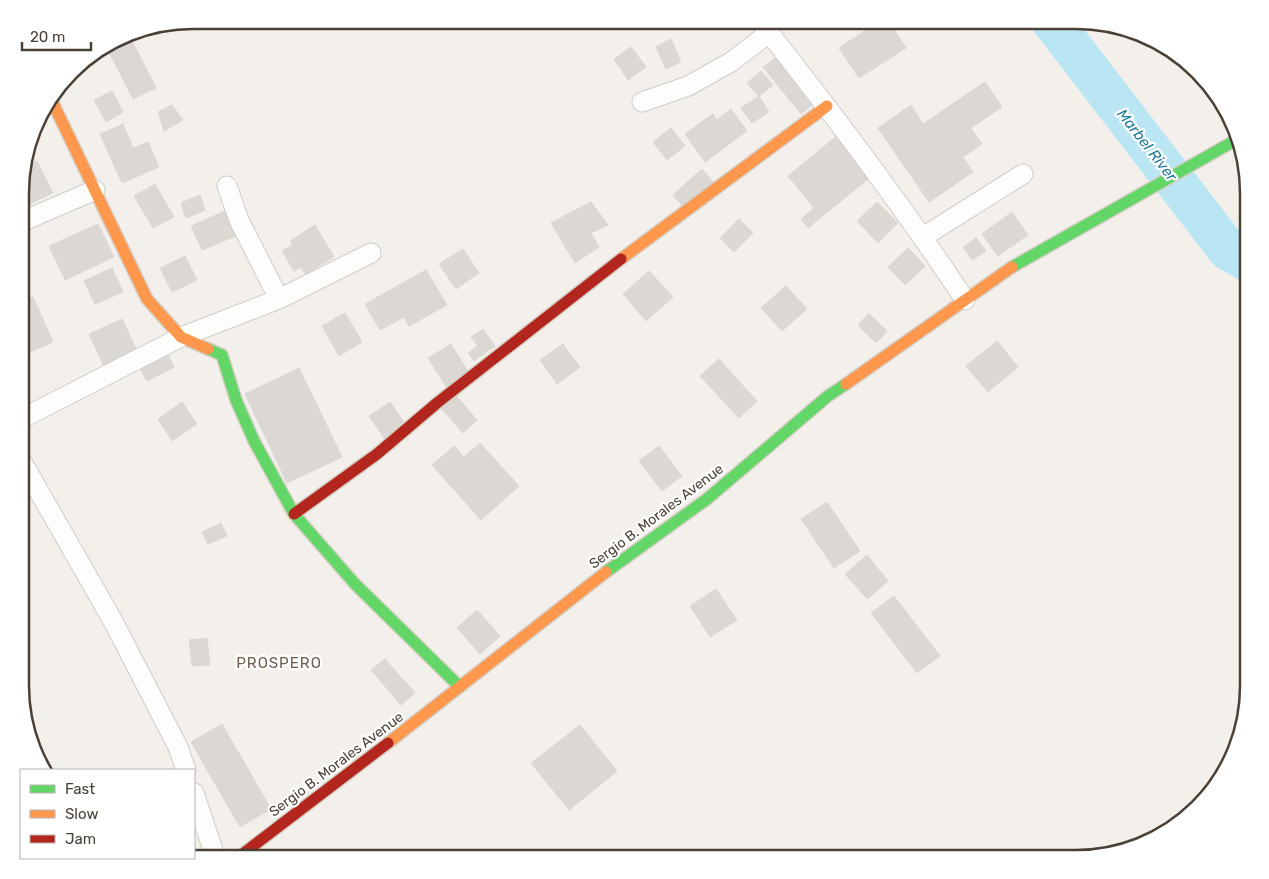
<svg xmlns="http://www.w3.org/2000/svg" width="1269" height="879" font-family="Rubik,sans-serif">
  <rect width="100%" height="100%" fill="#f3f0ec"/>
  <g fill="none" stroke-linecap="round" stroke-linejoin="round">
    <!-- river -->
    <path stroke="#bae5f3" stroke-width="41" d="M1051,20L1228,250L1249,262"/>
  </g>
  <!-- building -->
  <path fill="#dbd7d2" stroke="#dbd7d2" d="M881,20H888L906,48L859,78L839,48Z
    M130,37L156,88L133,99L107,48Z
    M671,39L681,62L666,69L656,47Z
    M631,47L646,67L628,80L614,59Z
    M778,56L816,102L801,114L763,67Z
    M761,71L773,85L759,96L747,83Z
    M985,82L1002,107L971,128L982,144L963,157L973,172L929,202L878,128L911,105L923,124Z
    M112,91L123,112L106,122L94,100Z
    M759,96L769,112L752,123L741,108Z
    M172,105L183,120L164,131L158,112Z
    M731,109L747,131L705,162L685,134L713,114L717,120Z
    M123,124L133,148L148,142L159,167L122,183L100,134Z
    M671,128L685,146L667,160L653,142Z
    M839,134L873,175L808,228L801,219L814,208L788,176Z
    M37,161L53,193L21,208L22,168Z
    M702,169L713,182L684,208L673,195Z
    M155,184L174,217L153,228L134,196Z
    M200,195L205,210L186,218L181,203Z
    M591,202L608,225L591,233L599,247L575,263L551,223Z
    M877,202L898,223L878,243L857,221Z
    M227,210L238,235L202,250L191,226Z
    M1012,212L1028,235L998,256L982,234Z
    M739,219L753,233L734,252L720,238Z
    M98,224L114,257L65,280L49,246Z
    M315,225L334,257L305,274L301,267L294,271L282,251L293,245L290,241Z
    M976,238L986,251L972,260L963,247Z
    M908,248L925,266L905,285L888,267Z
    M463,249L479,273L456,289L439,264Z
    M185,256L197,280L172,292L160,268Z
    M112,268L123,292L95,304L84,281Z
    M426,270L447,305L409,326L404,317L380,330L365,304Z
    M649,271L673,297L646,321L623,294Z
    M786,286L807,309L782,331L761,308Z
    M33,297L53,342L21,356V302Z
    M345,313L362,342L339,356L322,326Z
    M869,313L887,331L876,343L858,325Z
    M122,319L137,351L104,366L89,334Z
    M483,329L495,346L474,361L468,353L478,346L471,337Z
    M997,341L1018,367L988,392L966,366Z
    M451,344L470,375L448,389L428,358Z
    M563,344L580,367L557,384L540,360Z
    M166,351L174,367L147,381L139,366Z
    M719,359L757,401L739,418L700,376Z
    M299,368L342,457L287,483L245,394Z
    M456,396L477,420L463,433L441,408Z
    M182,402L197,424L172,441L158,419Z
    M390,402L406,425L385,439L369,416Z
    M480,443L519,486L481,520L432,465L454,446L464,457Z
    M659,446L682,476L662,491L639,461Z
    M827,502L860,551L834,568L801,519Z
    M221,523L227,536L208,544L202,532Z
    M867,555L888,581L867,599L845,574Z
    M716,589L737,620L710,637L690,606Z
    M894,596L940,656L917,673L871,613Z
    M477,610L500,636L480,654L457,628Z
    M207,638L210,665L192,666L189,640Z
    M385,659L415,693L401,705L371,670Z
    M222,724L271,809L240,827L191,742Z
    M580,725L617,771L569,810L531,763Z"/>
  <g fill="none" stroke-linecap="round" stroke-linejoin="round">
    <!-- street casing -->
    <g stroke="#cfccc8" stroke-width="21">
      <path id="street" d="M759,20C831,111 901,203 965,300
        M642,102L688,86L731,62L769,33
        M227,186L239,220L279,299
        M21,222L95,190
        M923,237L1023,174
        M21,419L181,337L279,299L371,253
        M21,460L113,621L178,747L186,770
        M194,793L216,859"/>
    </g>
    <!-- fast casing -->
    <g stroke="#d4cdc3" stroke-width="14">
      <path id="fast" d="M1012,267L1236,140
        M208,349L222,355L236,400L254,441L294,514L355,584L460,687
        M606,572L707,499L828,396L846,384"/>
    </g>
    <!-- slow casing -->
    <g stroke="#d4cdc3" stroke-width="14">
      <path id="slow" d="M51,99L147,299L181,337L208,349
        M621,259L827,106
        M846,384L1012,267
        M388,743L606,572"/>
    </g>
    <!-- jam casing -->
    <g stroke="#d4cdc3" stroke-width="14">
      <path id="jam" d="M294,514L377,454L437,403L621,259
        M236,859L388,743"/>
    </g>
    <!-- street -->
    <use href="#street" stroke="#fdfdfc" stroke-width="19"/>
    <!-- fast -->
    <use href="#fast" stroke="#63d668" stroke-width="11"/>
    <!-- slow -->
    <use href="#slow" stroke="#ff974d" stroke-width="11"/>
    <!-- jam -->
    <use href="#jam" stroke="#b3261e" stroke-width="11"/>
  </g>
  <g text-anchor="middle" stroke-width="4.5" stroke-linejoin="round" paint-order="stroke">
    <!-- street labels -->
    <g font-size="14" fill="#4a4036" stroke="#fff">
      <text transform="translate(656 516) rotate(-37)" y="5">Sergio B. Morales Avenue</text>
      <text transform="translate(336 764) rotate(-37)" y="5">Sergio B. Morales Avenue</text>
    </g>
    <!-- water labels -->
    <g font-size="15" font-style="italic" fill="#217b9d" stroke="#fff">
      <text transform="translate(1147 145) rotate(52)" y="5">Marbel River</text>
    </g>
    <!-- neighbourhood labels -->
    <g font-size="15" letter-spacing="1" fill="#6e5c4d" stroke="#fff">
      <text x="279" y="668">PROSPERO</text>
    </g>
  </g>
  <!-- crop -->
  <path d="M0 0H1269V879H0ZM193 29H1076A164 164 0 0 1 1240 193V686A164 164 0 0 1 1076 850H193A164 164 0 0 1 29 686V193A164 164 0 0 1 193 29Z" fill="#fff" fill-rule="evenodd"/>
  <path fill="none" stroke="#4a4036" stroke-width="2.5" d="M193 29H1076A164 164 0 0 1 1240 193V686A164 164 0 0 1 1076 850H193A164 164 0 0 1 29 686V193A164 164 0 0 1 193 29Z"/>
  <!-- legend -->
  <rect x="20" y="769" width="175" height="90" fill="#ffffff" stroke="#b7b3af"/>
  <rect x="30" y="785" width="25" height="8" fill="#63d668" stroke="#b7b3af"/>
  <text x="65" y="794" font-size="15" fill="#4a4036">Fast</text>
  <rect x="30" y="810" width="25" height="8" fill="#ff974d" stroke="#b7b3af"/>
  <text x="65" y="819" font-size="15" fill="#4a4036">Slow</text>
  <rect x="30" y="835" width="25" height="8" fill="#b3261e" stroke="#b7b3af"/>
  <text x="65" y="844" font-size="15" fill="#4a4036">Jam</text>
  <!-- scale -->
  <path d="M22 42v8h69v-8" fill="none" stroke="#4a4036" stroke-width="2.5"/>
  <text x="30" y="42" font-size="15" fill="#4a4036" stroke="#ffffff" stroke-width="4" paint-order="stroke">20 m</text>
</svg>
